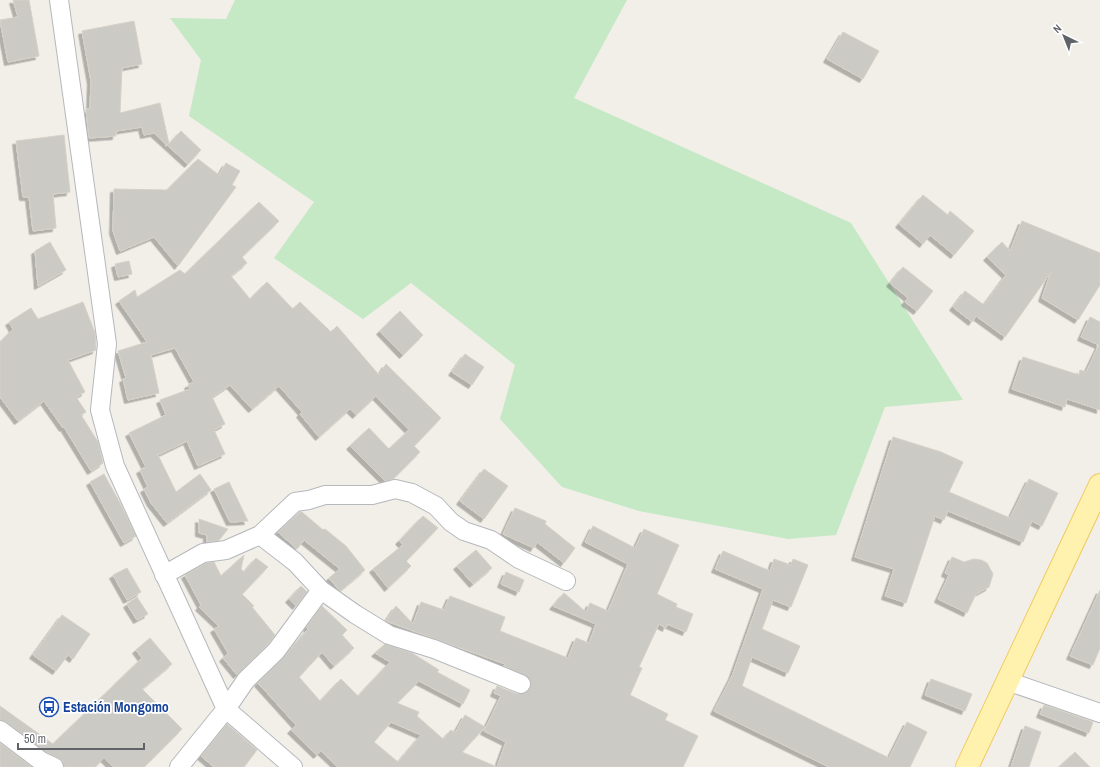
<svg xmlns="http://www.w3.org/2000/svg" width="1100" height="767" font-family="'Archivo Narrow',sans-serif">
  <defs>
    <filter id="shadow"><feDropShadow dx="-3.5" dy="3.5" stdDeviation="0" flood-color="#0004"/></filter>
  </defs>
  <rect width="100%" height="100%" fill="#f1efe8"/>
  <!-- green -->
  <path fill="#c5e8c5" d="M235,0H627L574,98L851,223L963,400L885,407L836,535L788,539L639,511L562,487L500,419L515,365L411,283L363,319L274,258L314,202L189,116L201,60L170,18L226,19Z"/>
  <!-- building -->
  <path fill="#cccac5" stroke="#d6d1c6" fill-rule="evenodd" filter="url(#shadow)" d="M13,0H29L39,56L8,62L0,20L18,17Z
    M134,21L142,64L122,68L120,113L160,103L169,144L181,131L201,150L188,164L154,133L144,135L142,127L116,131V136L89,138L86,109H90L91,81L82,31Z
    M843,32L879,51L863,79L827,59Z
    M64,135L70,192L53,194L56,228L33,231L29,197H23L16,141Z
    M198,159L219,175L226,163L240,171L232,185L236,187L178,266L154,237L120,251L113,231L114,189L167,190Z
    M923,195L948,215L950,211L974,231L954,255L930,235L923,244L899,224Z
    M259,202L279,221L242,257L247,263L231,276L250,299L267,282L293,309L300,302L331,332L337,326L379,375L386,364L441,418L414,446L420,452L393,479L385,481L350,446L369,428L389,449L409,430L376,396L356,415L350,409L319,437L300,414L302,412L279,386L252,409L230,385L212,397L225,424L214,430L225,454L198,466L187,441L158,455L176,492L200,474L211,490L167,523L151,503L144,489L148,487L140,470L146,467L129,433L166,415L160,400L190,389L188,385L194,382L175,348L151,355L159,393L128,400L123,379L126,378L118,351L147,342L119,301L135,290L137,297L180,270L185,274Z
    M1022,221L1100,253V285L1078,320L1042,298L1051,272L1005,337L976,316L972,322L953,307L965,291L984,305L1006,275L987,257L1002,242L1010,251Z
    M50,242L66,270L38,286L35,251Z
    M129,261L132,274L118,277L115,264Z
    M903,267L933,291L917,311L905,302L908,298L890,283Z
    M83,302L95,333L96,350L68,360L85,392L76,397L86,412L81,415L98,442L103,463L91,471L64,427L63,428L44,401L18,421L0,397V342L13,329L9,322L31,308L38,319Z
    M400,311L423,335L403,355L380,331Z
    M1090,317L1100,322V410L1067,399L1065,407L1012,389L1023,357L1079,375L1080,370L1086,372L1099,345L1081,337Z
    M465,354L484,367L472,385L452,372Z
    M893,437L941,452L963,462L949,492L1010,518L1029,479L1058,493L1042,526L1032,521L1023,542L948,511L944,520L935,516L906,603L885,596L894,569L855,557Z
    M484,469L508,486L484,519L460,501Z
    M104,474L120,503L136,536L124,543L90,482Z
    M229,482L248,521L230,522L214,489Z
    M515,508L546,521L545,524L575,548L564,563L537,542L534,548L503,534Z
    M300,512H302L323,530L325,529L346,546L365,570L340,591L329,578L340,569L304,540L297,549L278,532Z
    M423,516L438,528L406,561L411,566L388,588L373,569L403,545L399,541Z
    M199,519L228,529L219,540L207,542V535L199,533Z
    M593,526L635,548L644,529L679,545L657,594L677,604L676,607L693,614L686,632L667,624L666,628L659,624L639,667L642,668L630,695L668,714L665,720L698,736L683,767H338L321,751L317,755L291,730L296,725L258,683L284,657L308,629L307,627L322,606L347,630L342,635L354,648L334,666L322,652L299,677L320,701L341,679L358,696L390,662L375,653L385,644L412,653L439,670L437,672L470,690L463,704L419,681L397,703L419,712L417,716L443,739L451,730L455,733L465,715L485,727L462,752L497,767L506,742L484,731L501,696L494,693L497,686L517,694L527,692L531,688L529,678L504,666L505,664L386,621L396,606L413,624L421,602L444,610L450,596L505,617L500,631L568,658L576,638L589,643L596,624L553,606L564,593L586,612L590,603L608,611L628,564L585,542ZM391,722L421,735L398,762L374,742Z
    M476,550L492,568L473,584L457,566Z
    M723,551L770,571L774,559L791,565L793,559L808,565L791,607L773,600L762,629L800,646L788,673L752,657L742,686L889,758L907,722L927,732L910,767H829L714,711L732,676L763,589L715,569Z
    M244,555L241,569L244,572L256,558L268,567L242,594L254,606L252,607L275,635L268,644L237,675L223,658L228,653L214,629L219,626L199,607L201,605L185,575L206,563L214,562L221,576Z
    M952,557L964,562L974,559L981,560L987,563L993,574L989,587L976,594L967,613L938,599L949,575L945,573Z
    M127,568L141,592L127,600L113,575Z
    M506,572L524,580L519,592L501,584Z
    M301,586L307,592L296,606L289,599Z
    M1100,590V648L1093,665L1070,656Z
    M137,597L148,614L137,620L127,604Z
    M62,615L90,634L73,659L68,655L56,671L33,655Z
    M150,638L172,664L142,689L182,729L144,767H113L104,758L95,767H64L63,761L59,758L46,752L6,722L0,720V706L53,744L142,658L136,650Z
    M931,679L972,694L965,711L925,695Z
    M1044,705L1093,722L1089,733L1040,714Z
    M227,724L257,750L244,767H214L201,756Z
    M1025,726L1041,732L1029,767H1011Z
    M0,743L32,767H0Z
    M1075,752L1090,767H1059Z"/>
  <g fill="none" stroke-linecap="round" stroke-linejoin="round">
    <!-- minor casing -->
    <g stroke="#b5b8bc" stroke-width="20">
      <path id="minor" d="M59,0L107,344L100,410L115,466L226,709L293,767
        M260,535L295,562L321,590L355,614L389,635L434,649L521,684
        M164,575L203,553L226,550L260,535L295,502L309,500L325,495H372L395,489L412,493L436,506L451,522L464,531L491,540L519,559L566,581
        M1007,681L1100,713
        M0,730L41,761L54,767
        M179,767L226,709L246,680L276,651L321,590"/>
    </g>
    <!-- primary casing -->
    <g stroke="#f2c960" stroke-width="24">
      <path id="primary" d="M967,767L1100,485"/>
    </g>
    <!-- minor -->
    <use href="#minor" stroke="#fff" stroke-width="18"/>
    <!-- primary -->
    <use href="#primary" stroke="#fff2af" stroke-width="22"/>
  </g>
  <!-- icons -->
  <defs>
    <g id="bus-ring" transform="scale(1)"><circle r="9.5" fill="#fff" stroke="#1a4fb4" stroke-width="1.5"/><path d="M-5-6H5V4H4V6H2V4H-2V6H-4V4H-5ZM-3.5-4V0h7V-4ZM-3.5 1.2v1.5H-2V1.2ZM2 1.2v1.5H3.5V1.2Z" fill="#1a4fb4"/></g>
  </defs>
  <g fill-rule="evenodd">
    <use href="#bus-ring" x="49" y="707"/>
  </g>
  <g text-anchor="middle" stroke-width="3.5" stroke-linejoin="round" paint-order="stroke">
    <!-- transit labels -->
    <g font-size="14" font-weight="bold" fill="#164399" stroke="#fff" text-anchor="start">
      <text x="63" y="712">Estación Mongomo</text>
    </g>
  </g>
  <!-- north arrow -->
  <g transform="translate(1064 36) rotate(317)" stroke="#ffffff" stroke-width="3" paint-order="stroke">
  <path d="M0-3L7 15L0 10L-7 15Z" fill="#5f6368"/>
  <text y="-6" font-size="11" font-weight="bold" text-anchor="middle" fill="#5f6368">N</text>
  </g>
  <!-- scale -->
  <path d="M18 743v6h126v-6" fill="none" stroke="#5f6368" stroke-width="2"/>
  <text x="24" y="743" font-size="12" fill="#5f6368" stroke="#ffffff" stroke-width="3" paint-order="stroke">50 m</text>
</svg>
